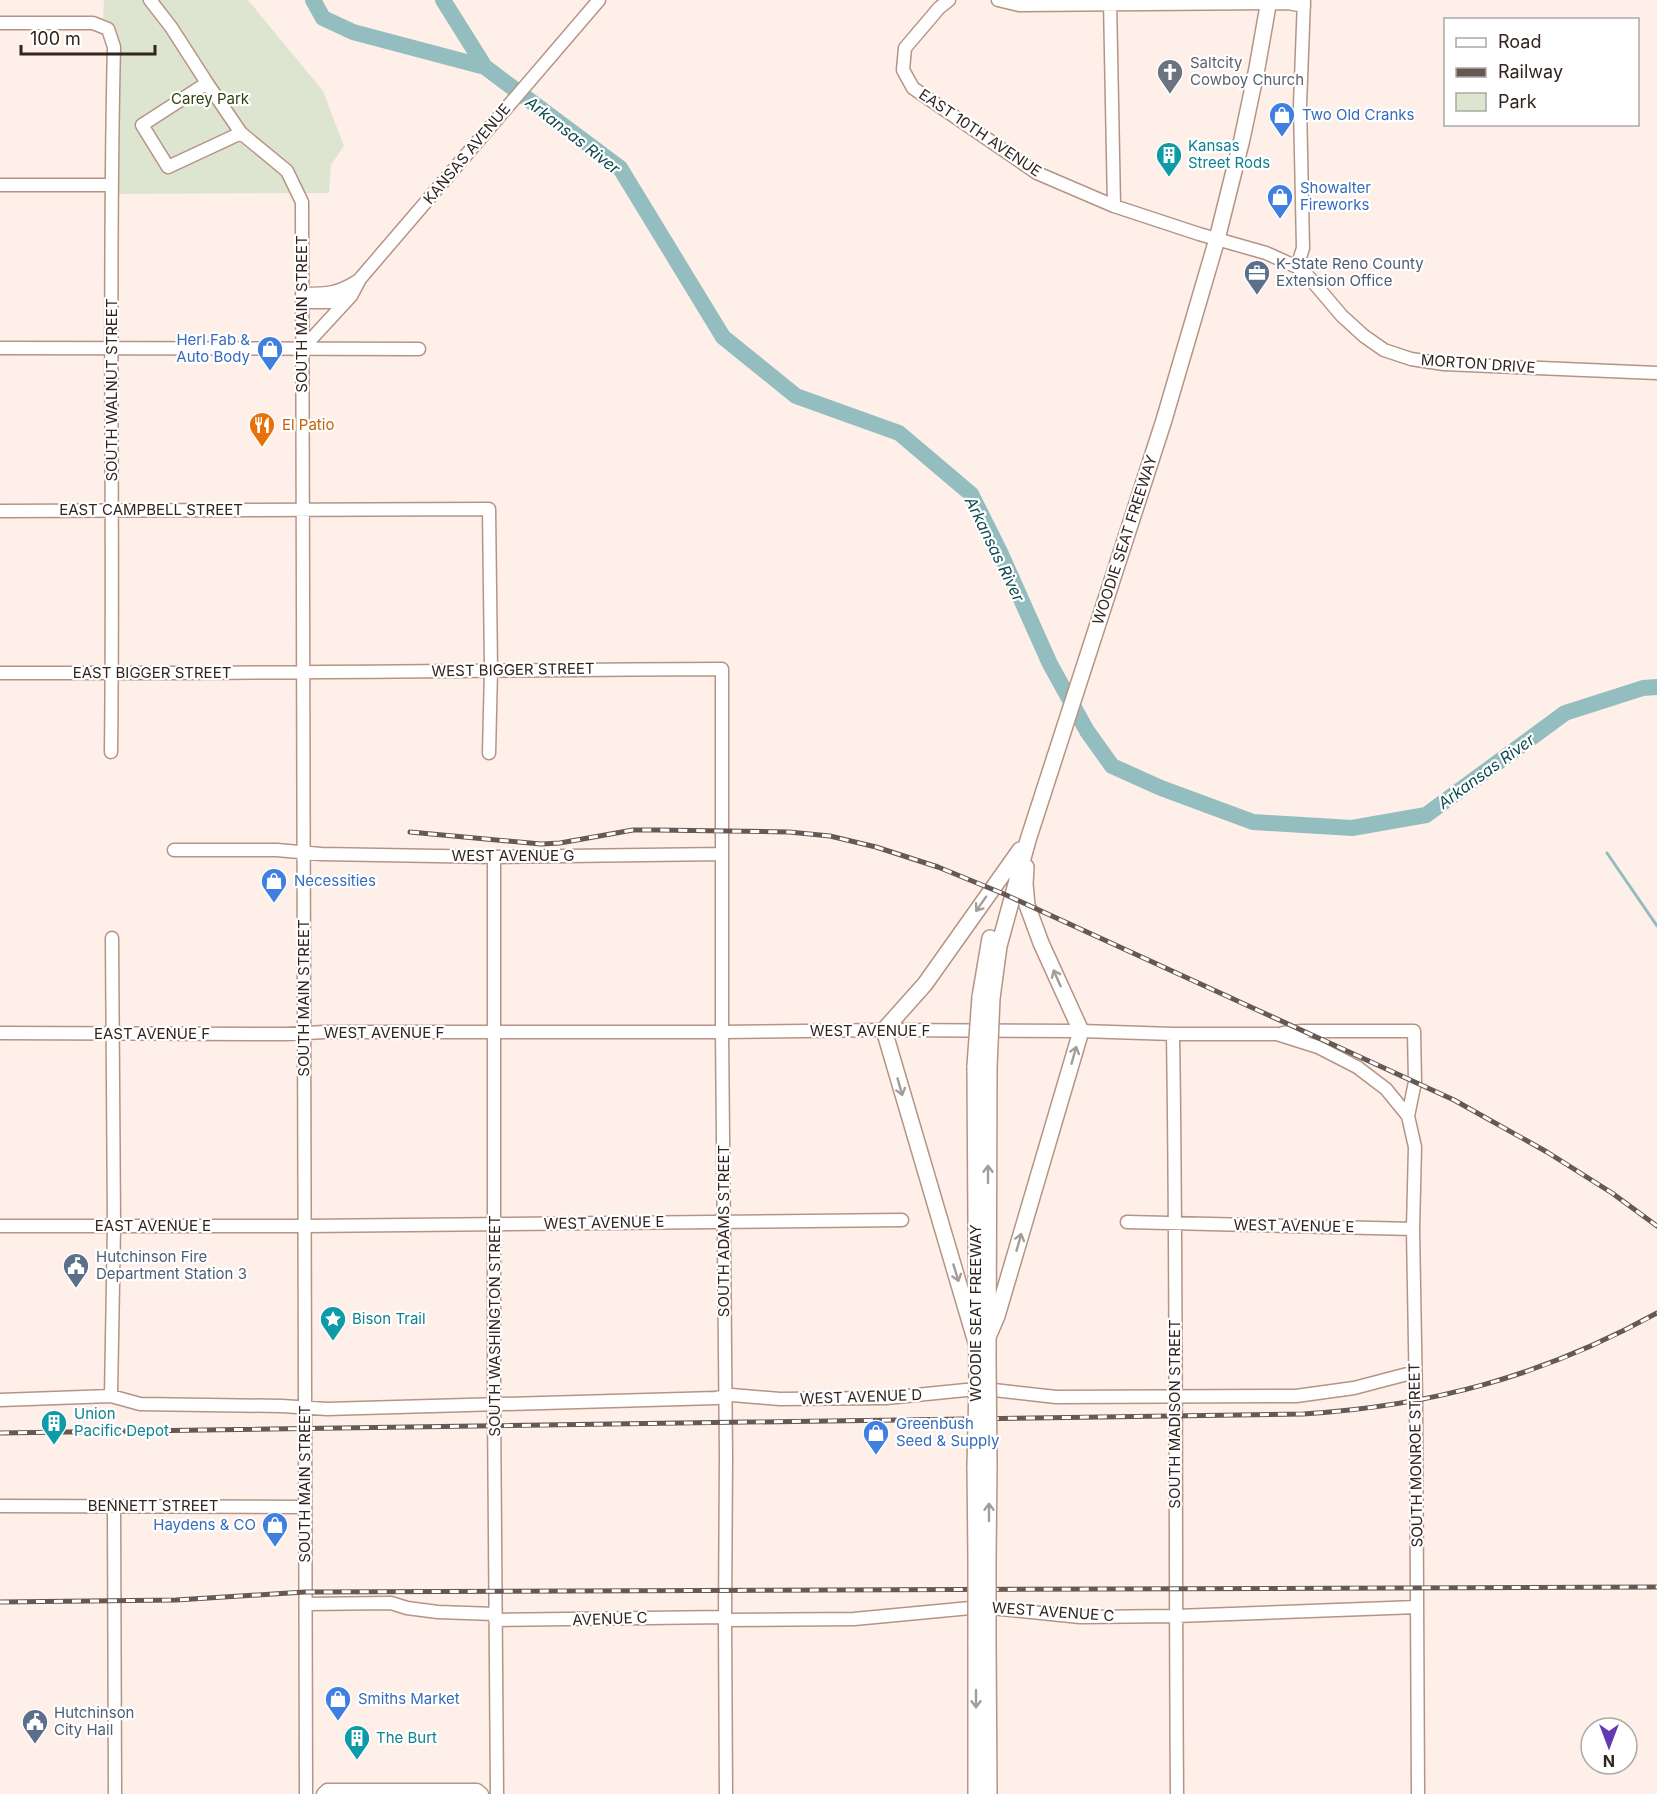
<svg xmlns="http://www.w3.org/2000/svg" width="1657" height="1794" font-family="Inter,sans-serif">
  <rect width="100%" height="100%" fill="#feefe9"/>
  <!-- green -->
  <path fill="#dde5d0" d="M104,0H248L323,91L344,146L331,165L329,193L116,194L119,45L112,25L103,18Z"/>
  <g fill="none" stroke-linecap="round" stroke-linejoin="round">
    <!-- stream -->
    <path stroke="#94bdbf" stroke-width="3" d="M1607,853L1657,926"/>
    <!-- river -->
    <path stroke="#94bdbf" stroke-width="16" d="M313,0L323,18L353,32L485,67L620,168L723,337L796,396L899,433L971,494L1000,552L1050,664L1087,731L1112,766L1161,788L1253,822L1352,828L1426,815L1565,713L1643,688L1657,687
      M443,0L485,67"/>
    <!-- minor casing -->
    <g stroke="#b59485" stroke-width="15">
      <path id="minor" d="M150,0L171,27L207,83L241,133L287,171L302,202L306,1794
        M949,0L939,8L905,48L903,70L913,88L1037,173L1114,206L1199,234L1266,253L1297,267L1308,276L1342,316L1364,336L1384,350L1411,359L1444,364L1657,373
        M998,0L1019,5L1288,3L1304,6
        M1110,0L1114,206
        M0,23H93L108,29L114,47C108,282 114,517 111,752
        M207,83L142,125L168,167L241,133
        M0,185H111
        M1297,267L1303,248L1300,105L1304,0
        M302,294C327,294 338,294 359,280L599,0
        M302,302H331L348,299
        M0,348L419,349
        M302,349L351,296L359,281
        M0,511L489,509L491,670L489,753
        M0,673C241,674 481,670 722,669V1032L726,1456L725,1620L726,1794
        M174,850H277L321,854L494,857L722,854
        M494,857V1405L497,1794
        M0,1033L286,1034L325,1032H722L884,1030L1081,1031L1173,1034H1277L1318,1047L1357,1067L1386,1089L1408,1116
        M1283,1033L1302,1031H1414L1415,1082L1408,1116L1415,1147L1413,1229L1416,1401L1418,1794
        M1173,1034C1177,1287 1175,1541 1177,1794
        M1127,1222L1413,1229
        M0,1226H305L902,1220
        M111,1396L114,1226L112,938
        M0,1400L111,1396L140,1404L282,1406L327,1409L716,1398L732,1395L780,1399L886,1398L966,1390H994L1056,1397L1296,1396L1354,1388L1415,1372
        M0,1506L305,1507
        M114,1506L115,1794
        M306,1604L391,1603L407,1608L438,1612L495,1614
        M495,1620L725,1617
        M725,1620L854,1619L981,1607L1080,1617L1176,1616L1417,1607
        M323,1794L327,1790H477L482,1794"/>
    </g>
    <!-- major casing -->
    <g stroke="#b59485" stroke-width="18">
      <path id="major" d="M980,997L990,938
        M992,998L999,946L1028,840L1164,420L1217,239L1242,139L1257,68L1269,0
        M975,1066L977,1386
        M988,1337L997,1316L1081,1031L1041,943L1027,905L1025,884L1026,867
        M977,1346L884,1030L925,984L1020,850
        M988,1361L989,1067
        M975,1466L976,1558
        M988,1559L989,1466
        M976,1641V1794
        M988,1643L989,1794"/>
    </g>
    <!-- minor -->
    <use href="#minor" stroke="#fff" stroke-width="12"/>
    <!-- major -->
    <use href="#major" stroke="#fff" stroke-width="15"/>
    <!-- rail casing -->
    <g stroke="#665852" stroke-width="5">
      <path id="rail" d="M410,832L541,844L560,843L633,830H656L789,832L830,836L876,847L938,867L1004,894L1454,1100L1547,1152L1612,1193L1657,1226
        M0,1433L1303,1414C1432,1406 1543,1376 1657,1313
        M0,1602L176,1600L305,1592L1657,1587"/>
    </g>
    <!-- rail -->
    <use href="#rail" stroke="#fff" stroke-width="3" stroke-dasharray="9" stroke-linecap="butt"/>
    <!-- major-bridge casing -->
    <g stroke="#b59485" stroke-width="18" stroke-linecap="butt">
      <path id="major-bridge" d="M975,1066L980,997
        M989,1067L992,998
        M988,1361L989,1466
        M975,1466L977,1386
        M976,1641V1558
        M988,1643V1559"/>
    </g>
    <!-- major-bridge -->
    <use href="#major-bridge" stroke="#fff" stroke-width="15"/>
  </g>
  <!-- one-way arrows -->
  <defs><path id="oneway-shaft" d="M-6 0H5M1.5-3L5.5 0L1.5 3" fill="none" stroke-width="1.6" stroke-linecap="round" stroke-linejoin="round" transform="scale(1.5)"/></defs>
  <g stroke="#a39d9a">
    <use href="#oneway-shaft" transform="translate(981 904) rotate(125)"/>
    <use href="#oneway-shaft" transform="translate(1057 978) rotate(-114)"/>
    <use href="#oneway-shaft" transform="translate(1074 1055) rotate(-74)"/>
    <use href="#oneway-shaft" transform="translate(900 1087) rotate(74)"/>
    <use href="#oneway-shaft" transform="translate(988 1174) rotate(-90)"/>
    <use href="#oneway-shaft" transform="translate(1019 1242) rotate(-74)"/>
    <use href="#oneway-shaft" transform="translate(956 1273) rotate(73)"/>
    <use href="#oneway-shaft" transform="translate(989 1512) rotate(-90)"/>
    <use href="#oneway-shaft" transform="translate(976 1699) rotate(90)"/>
  </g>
  <!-- icons -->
  <defs>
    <g id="church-pin" transform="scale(1.35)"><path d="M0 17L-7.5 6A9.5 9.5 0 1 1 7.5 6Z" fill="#6b7280" stroke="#fff"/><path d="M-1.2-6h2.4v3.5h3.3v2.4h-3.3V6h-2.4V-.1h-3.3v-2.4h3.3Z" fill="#fff"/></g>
    <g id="shop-pin" transform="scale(1.35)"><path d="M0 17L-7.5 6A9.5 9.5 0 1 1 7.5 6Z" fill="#3f7fe0" stroke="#fff"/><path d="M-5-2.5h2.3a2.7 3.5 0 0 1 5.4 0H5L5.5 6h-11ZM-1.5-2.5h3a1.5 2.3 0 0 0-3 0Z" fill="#fff"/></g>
    <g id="building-pin" transform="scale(1.35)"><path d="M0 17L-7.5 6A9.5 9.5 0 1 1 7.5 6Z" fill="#0f9aa8" stroke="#fff"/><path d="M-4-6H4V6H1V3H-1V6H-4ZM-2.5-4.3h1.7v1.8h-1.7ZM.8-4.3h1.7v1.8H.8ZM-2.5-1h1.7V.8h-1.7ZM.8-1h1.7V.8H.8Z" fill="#fff"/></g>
    <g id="office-pin" transform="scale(1.35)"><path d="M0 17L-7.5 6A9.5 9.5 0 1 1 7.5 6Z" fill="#5c6f8a" stroke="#fff"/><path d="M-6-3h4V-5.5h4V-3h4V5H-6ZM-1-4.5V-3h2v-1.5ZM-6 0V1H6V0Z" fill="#fff"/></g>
    <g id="restaurant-pin" transform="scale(1.35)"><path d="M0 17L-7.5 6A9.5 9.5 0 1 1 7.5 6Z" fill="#e8710a" stroke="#fff"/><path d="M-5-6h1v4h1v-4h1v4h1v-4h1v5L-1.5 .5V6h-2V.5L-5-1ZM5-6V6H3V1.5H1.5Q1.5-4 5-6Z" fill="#fff"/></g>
    <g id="civic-pin" transform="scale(1.35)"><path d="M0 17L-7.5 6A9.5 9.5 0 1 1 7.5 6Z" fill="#5c6f8a" stroke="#fff"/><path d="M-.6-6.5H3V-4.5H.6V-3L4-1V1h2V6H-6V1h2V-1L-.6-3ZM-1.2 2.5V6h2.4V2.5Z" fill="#fff"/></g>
    <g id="sight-pin" transform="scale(1.35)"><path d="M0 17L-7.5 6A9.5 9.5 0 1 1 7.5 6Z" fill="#0f9aa8" stroke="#fff"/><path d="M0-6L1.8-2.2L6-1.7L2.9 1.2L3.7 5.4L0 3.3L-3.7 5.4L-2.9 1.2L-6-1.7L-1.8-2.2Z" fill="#fff"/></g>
  </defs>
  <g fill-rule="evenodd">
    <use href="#church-pin" x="1170" y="72"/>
    <use href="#shop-pin" x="1282" y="115"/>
    <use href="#building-pin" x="1169" y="155"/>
    <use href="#shop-pin" x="1280" y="197"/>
    <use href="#office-pin" x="1257" y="273"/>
    <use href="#shop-pin" x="270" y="349"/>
    <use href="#restaurant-pin" x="262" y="425"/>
    <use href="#shop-pin" x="274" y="881"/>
    <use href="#civic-pin" x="76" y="1266"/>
    <use href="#sight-pin" x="333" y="1319"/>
    <use href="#building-pin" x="54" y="1423"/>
    <use href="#shop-pin" x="876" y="1433"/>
    <use href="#shop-pin" x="275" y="1525"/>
    <use href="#shop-pin" x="338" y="1699"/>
    <use href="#civic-pin" x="35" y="1722"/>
    <use href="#building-pin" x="357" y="1738"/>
  </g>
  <g text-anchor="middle" stroke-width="4.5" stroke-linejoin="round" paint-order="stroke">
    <!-- worship labels -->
    <g font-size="15" fill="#5b616d" stroke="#fff" text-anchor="start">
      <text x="1190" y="68">Saltcity<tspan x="1190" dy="17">Cowboy Church</tspan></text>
    </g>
    <!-- park labels -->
    <g font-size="15" fill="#334111" stroke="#fff">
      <text x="210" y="104">Carey Park</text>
    </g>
    <!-- shop labels -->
    <g font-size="15" fill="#366cbe" stroke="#fff" text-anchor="start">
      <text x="1302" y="120">Two Old Cranks</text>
      <text x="1300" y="193">Showalter<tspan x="1300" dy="17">Fireworks</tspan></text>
      <text x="250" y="345" text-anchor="end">Herl Fab &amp;<tspan x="250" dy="17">Auto Body</tspan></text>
      <text x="294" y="886">Necessities</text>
      <text x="896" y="1429">Greenbush<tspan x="896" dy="17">Seed &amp; Supply</tspan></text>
      <text x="256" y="1530" text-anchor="end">Haydens &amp; CO</text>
      <text x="358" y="1704">Smiths Market</text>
    </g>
    <!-- street labels -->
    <g font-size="15" fill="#32251f" stroke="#fff">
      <text transform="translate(980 133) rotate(34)" y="5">EAST 10TH AVENUE</text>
      <text transform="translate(467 154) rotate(-50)" y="5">KANSAS AVENUE</text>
      <text transform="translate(302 314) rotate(-90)" y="5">SOUTH MAIN STREET</text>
      <text transform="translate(1478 364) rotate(4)" y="5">MORTON DRIVE</text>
      <text transform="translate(112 390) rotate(-90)" y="5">SOUTH WALNUT STREET</text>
      <text x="151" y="515">EAST CAMPBELL STREET</text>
      <text transform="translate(1125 540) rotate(-72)" y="5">WOODIE SEAT FREEWAY</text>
      <text transform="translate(513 670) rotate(-1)" y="5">WEST BIGGER STREET</text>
      <text x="152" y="678">EAST BIGGER STREET</text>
      <text x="513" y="861">WEST AVENUE G</text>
      <text transform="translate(304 998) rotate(-90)" y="5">SOUTH MAIN STREET</text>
      <text x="870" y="1036">WEST AVENUE F</text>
      <text x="384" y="1038">WEST AVENUE F</text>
      <text x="152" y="1039">EAST AVENUE F</text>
      <text transform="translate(604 1223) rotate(-1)" y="5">WEST AVENUE E</text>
      <text x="153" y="1231">EAST AVENUE E</text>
      <text transform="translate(1294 1226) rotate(1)" y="5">WEST AVENUE E</text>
      <text transform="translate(724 1231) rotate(-90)" y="5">SOUTH ADAMS STREET</text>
      <text transform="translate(976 1313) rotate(-90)" y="5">WOODIE SEAT FREEWAY</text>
      <text transform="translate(495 1326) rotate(-90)" y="5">SOUTH WASHINGTON STREET</text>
      <text transform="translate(861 1397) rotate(-2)" y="5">WEST AVENUE D</text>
      <text transform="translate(1175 1414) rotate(-90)" y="5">SOUTH MADISON STREET</text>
      <text transform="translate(1416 1455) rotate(-91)" y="5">SOUTH MONROE STREET</text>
      <text transform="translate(305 1484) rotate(-90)" y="5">SOUTH MAIN STREET</text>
      <text x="153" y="1511">BENNETT STREET</text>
      <text transform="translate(1053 1612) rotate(4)" y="5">WEST AVENUE C</text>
      <text transform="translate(610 1619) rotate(-2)" y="5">AVENUE C</text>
    </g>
    <!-- culture labels -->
    <g font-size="15" fill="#0d838f" stroke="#fff" text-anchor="start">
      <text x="1188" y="151">Kansas<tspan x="1188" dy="17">Street Rods</tspan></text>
      <text x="352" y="1324">Bison Trail</text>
      <text x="74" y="1419">Union<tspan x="74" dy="17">Pacific Depot</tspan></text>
      <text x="376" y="1743">The Burt</text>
    </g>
    <!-- service labels -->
    <g font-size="15" fill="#4e5e75" stroke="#fff" text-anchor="start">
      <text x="1276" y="269">K-State Reno County<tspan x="1276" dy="17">Extension Office</tspan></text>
      <text x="96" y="1262">Hutchinson Fire<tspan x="96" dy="17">Department Station 3</tspan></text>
      <text x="54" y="1718">Hutchinson<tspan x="54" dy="17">City Hall</tspan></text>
    </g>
    <!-- food labels -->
    <g font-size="15" fill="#c56008" stroke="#fff" text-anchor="start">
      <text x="282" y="430">El Patio</text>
    </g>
    <!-- water labels -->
    <g font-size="16" font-style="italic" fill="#0c4a4d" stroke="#fff">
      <text transform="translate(573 135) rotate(38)" y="6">Arkansas River</text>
      <text transform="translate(995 549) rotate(64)" y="6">Arkansas River</text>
      <text transform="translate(1486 771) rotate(-36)" y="6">Arkansas River</text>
    </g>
  </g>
  <!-- legend -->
  <rect x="1444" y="18" width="195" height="108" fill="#ffffff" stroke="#ada8a5" stroke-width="1.5"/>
  <rect x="1456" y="38" width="30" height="9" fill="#ffffff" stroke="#ada8a5" stroke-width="1.5"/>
  <text x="1498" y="48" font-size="18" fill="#32251f">Road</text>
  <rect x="1456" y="68" width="30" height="9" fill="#665852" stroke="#ada8a5" stroke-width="1.5"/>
  <text x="1498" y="78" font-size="18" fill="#32251f">Railway</text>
  <rect x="1456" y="93" width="30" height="18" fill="#dde5d0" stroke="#ada8a5" stroke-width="1.5"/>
  <text x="1498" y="108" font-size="18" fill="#32251f">Park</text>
  <!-- north arrow -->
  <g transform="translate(1609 1746) rotate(180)"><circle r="28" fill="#ffffff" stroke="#ada8a5" stroke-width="1.5"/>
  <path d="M0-4.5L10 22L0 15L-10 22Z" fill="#623bb3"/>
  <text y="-9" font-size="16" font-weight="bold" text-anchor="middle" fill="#32251f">N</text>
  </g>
  <!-- scale -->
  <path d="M21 45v9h134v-9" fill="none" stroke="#32251f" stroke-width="3"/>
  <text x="30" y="45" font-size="18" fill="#32251f" stroke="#ffffff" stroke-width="4.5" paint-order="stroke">100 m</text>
</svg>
